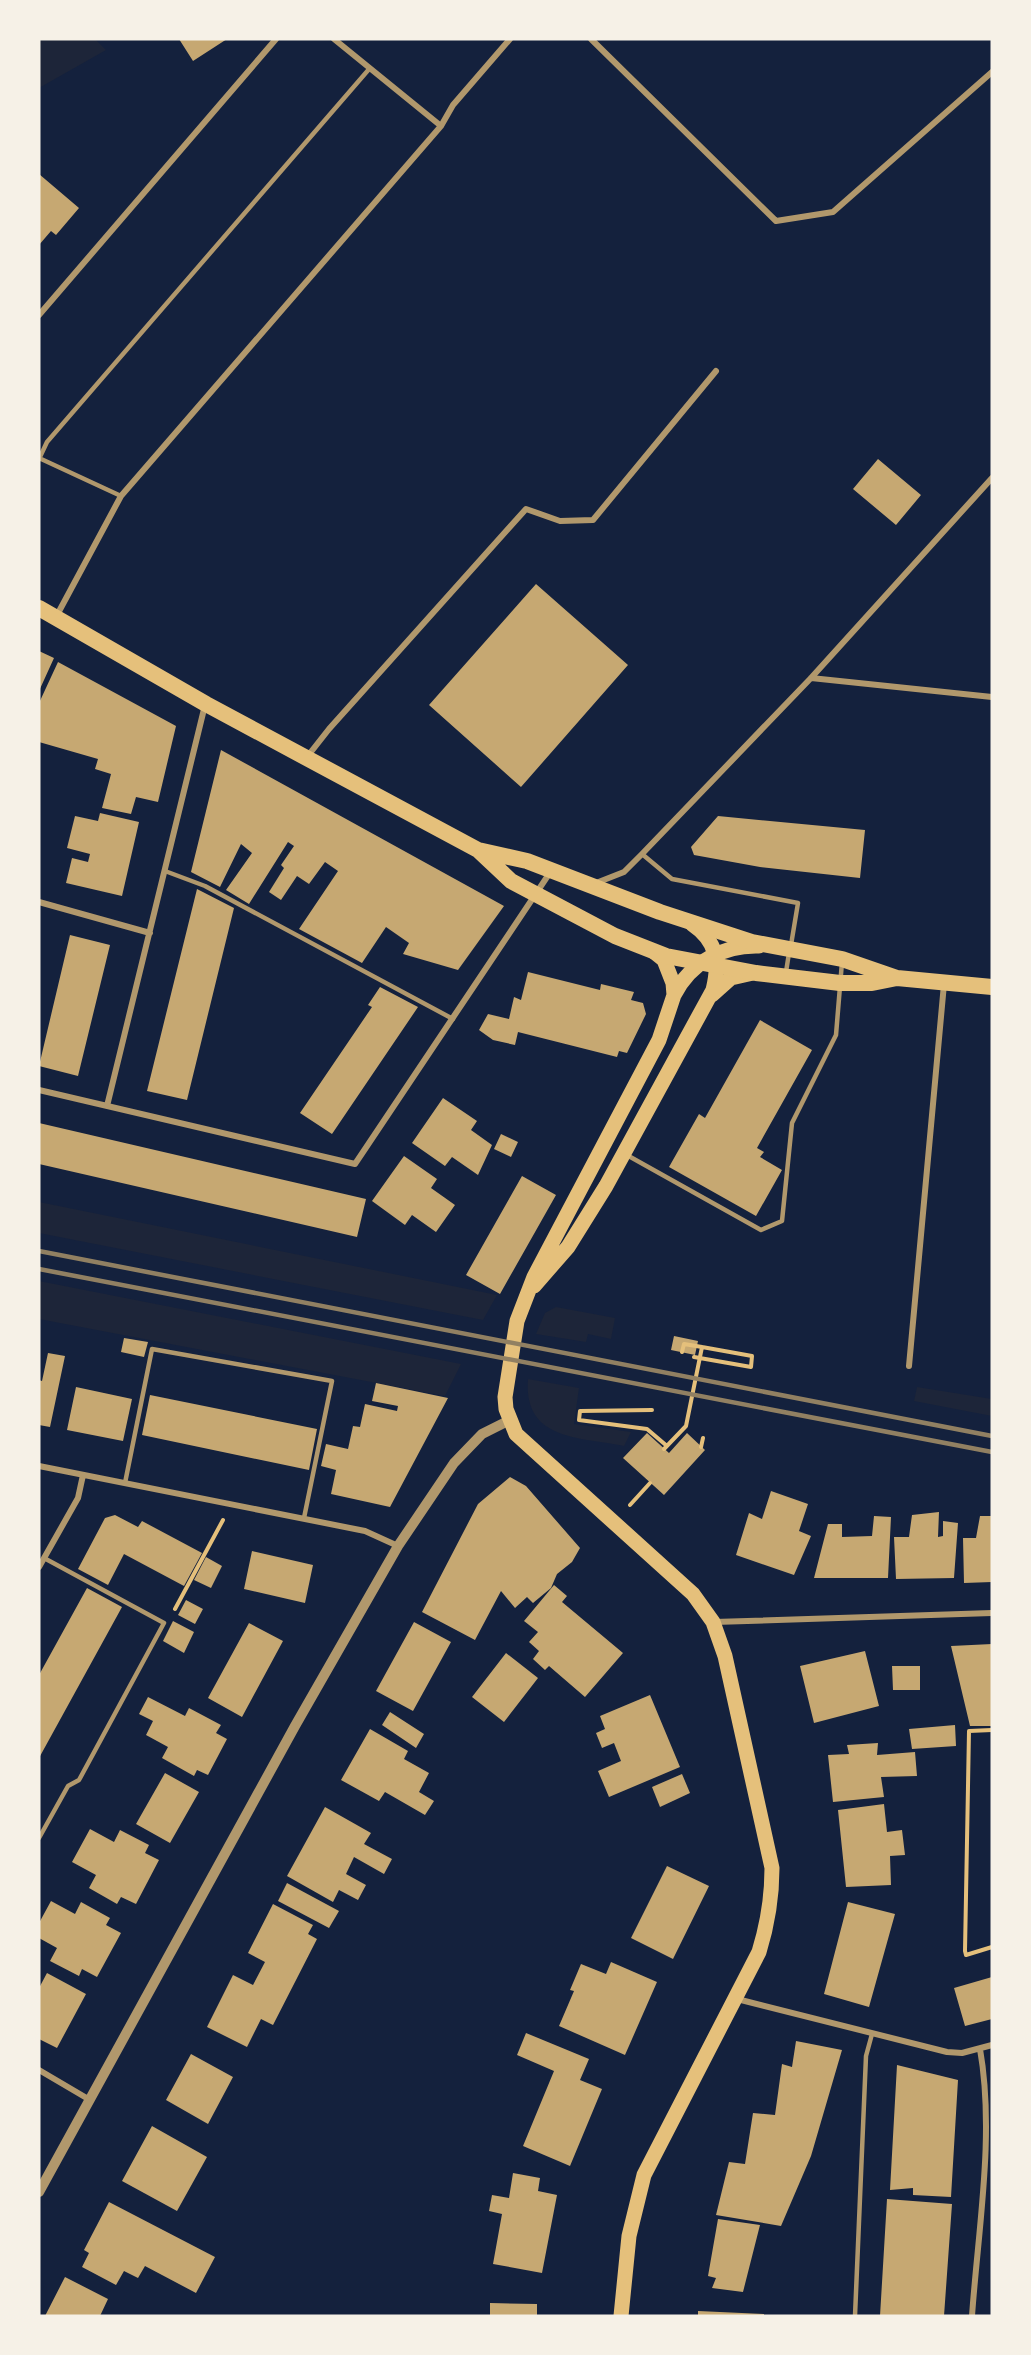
<svg xmlns="http://www.w3.org/2000/svg" width="1031" height="2355" font-family="'PT Serif',serif">
  <rect width="100%" height="100%" fill="#14213d"/>
  <!-- green -->
  <path fill="#1d2539" d="M39,39H95L106,50L39,88Z
    M39,1202L497,1295L483,1320L39,1233Z
    M39,1281L461,1364L445,1396L39,1319Z
    M556,1307L615,1318L611,1339L588,1334L586,1342L536,1334L545,1313Z
    M528,1379L579,1388L574,1424L631,1432L624,1446C580,1437 523,1441 528,1379Z
    M917,1387L992,1399V1416L914,1401Z"/>
  <!-- building -->
  <path fill="#c6a872" d="M179,39H227L193,61Z
    M39,174L79,208L56,235L51,231L39,245Z
    M878,459L921,495L896,525L853,489Z
    M536,584L628,665L521,787L429,705Z
    M39,651L54,658L39,691Z
    M58,662L176,726L158,802L136,797L131,814L102,808L111,774L95,769L98,759L39,742V703Z
    M221,750L504,906L458,970L403,954L409,943L386,927L362,963L299,929L338,871L325,862L309,884L297,876L281,900L269,892L284,868L281,865L294,846L288,842L249,904L226,890L252,853L241,844L220,887L191,872Z
    M100,813L139,822L122,896L66,883L72,858L88,862L90,854L67,848L75,816L98,821Z
    M718,816L865,830L860,878L760,867L694,855L691,847Z
    M197,889L234,908L187,1100L147,1091Z
    M70,935L110,945L78,1076L39,1066Z
    M528,972L600,990L601,984L634,992L631,1000L643,1003L646,1014L627,1053L619,1051L617,1057L518,1032L515,1045L493,1040L479,1030L488,1014L509,1019L514,997L521,1000Z
    M380,987L418,1007L332,1134L300,1113L372,1007L368,1005Z
    M760,1020L812,1050L757,1148L764,1152L760,1157L782,1170L756,1216L669,1167L699,1114L705,1118Z
    M443,1098L477,1121L471,1130L492,1145L478,1175L452,1157L445,1166L412,1143Z
    M39,1123L366,1199L357,1237L39,1164Z
    M501,1134L518,1142L511,1157L494,1149Z
    M404,1156L437,1179L431,1188L455,1205L436,1232L412,1215L405,1225L372,1201Z
    M522,1176L556,1195L500,1294L466,1275Z
    M674,1336L698,1341L695,1355L671,1350Z
    M124,1338L148,1342L144,1357L121,1352Z
    M48,1353L65,1356L50,1427L39,1425V1380L42,1381Z
    M376,1383L448,1398L390,1507L331,1494L336,1470L321,1466L326,1444L348,1449L353,1426L360,1427L365,1404L397,1411L398,1406L372,1401Z
    M76,1387L132,1399L123,1441L67,1430Z
    M150,1395L317,1429L309,1470L142,1435Z
    M647,1433L669,1453L687,1433L705,1450L664,1495L623,1458Z
    M510,1477L526,1486L580,1548L572,1562L557,1574L551,1588L533,1603L527,1597L515,1608L501,1591L475,1640L422,1612L478,1504Z
    M771,1491L808,1504L799,1531L811,1536L794,1575L736,1555L749,1513L762,1519Z
    M939,1512L938,1537L943,1536V1521L958,1523L954,1578L896,1579L894,1537H909L912,1515Z
    M115,1515L138,1527L142,1521L202,1553L184,1586L124,1554L108,1585L78,1569L105,1518Z
    M874,1516L891,1517L888,1578H814L828,1524H842V1537L872,1536Z
    M980,1516H992V1582L964,1583L963,1538H976Z
    M252,1551L313,1565L305,1603L244,1589Z
    M206,1557L222,1566L211,1588L194,1580Z
    M554,1585L567,1596L562,1602L623,1653L585,1697L549,1666L545,1670L533,1659L539,1651L529,1642L538,1632L524,1621Z
    M87,1588L122,1607L39,1758V1675Z
    M186,1600L203,1609L195,1624L178,1615Z
    M173,1621L194,1632L184,1653L163,1641Z
    M414,1622L451,1642L413,1711L376,1691Z
    M249,1623L283,1641L242,1717L208,1698Z
    M992,1644V1726H970L951,1646Z
    M865,1651L879,1706L814,1723L800,1666Z
    M506,1653L538,1678L504,1722L472,1697Z
    M892,1666H920V1690H893Z
    M650,1695L680,1767L609,1797L598,1771L621,1761L614,1743L602,1748L596,1733L605,1729L600,1716Z
    M148,1697L185,1716L189,1708L221,1725L216,1733L227,1739L208,1775L197,1770L194,1776L162,1758L168,1747L146,1735L153,1721L139,1714Z
    M390,1712L424,1734L416,1748L382,1725Z
    M955,1725L956,1746L912,1749L909,1729Z
    M370,1729L408,1751L404,1759L429,1773L419,1792L434,1801L425,1815L385,1792L379,1801L341,1780Z
    M878,1743L877,1755L915,1752L917,1776L881,1777L884,1797L833,1802L828,1755L849,1754L847,1745Z
    M165,1773L199,1792L170,1843L136,1824Z
    M682,1774L690,1793L660,1807L652,1787Z
    M884,1804L887,1832L902,1830L905,1855L890,1856L891,1885L846,1887L838,1810Z
    M325,1807L371,1833L364,1844L392,1859L384,1874L354,1857L346,1874L366,1885L358,1900L339,1890L333,1902L287,1876Z
    M90,1829L114,1842L120,1830L149,1845L145,1853L159,1860L136,1904L121,1897L117,1904L89,1888L96,1875L72,1862Z
    M667,1866L709,1886L673,1959L631,1938Z
    M287,1883L339,1911L329,1928L278,1901Z
    M51,1901L75,1914L81,1902L110,1918L106,1925L121,1933L97,1977L82,1969L79,1976L50,1961L57,1948L39,1938V1923Z
    M848,1902L895,1914L869,2007L824,1994Z
    M273,1904L313,1925L308,1934L317,1939L273,2025L261,2019L247,2047L207,2027L233,1975L253,1985L265,1962L248,1953Z
    M611,1962L657,1982L625,2055L559,2026L574,1991L570,1990L581,1964L606,1974Z
    M47,1973L86,1994L57,2048L39,2039V1988Z
    M992,1977V2019L965,2026L954,1988Z
    M526,2033L589,2059L580,2080L602,2089L570,2166L523,2146L554,2071L517,2055Z
    M796,2041L842,2050L811,2156L781,2226L716,2215L729,2162L745,2164L753,2113L775,2115L782,2064L792,2067Z
    M191,2054L233,2077L208,2124L166,2100Z
    M897,2065L958,2080L951,2197L913,2195V2188L890,2190Z
    M152,2126L207,2157L177,2211L122,2181Z
    M513,2173L540,2178L538,2191L557,2195L542,2273L493,2264L502,2214L489,2211L492,2195L509,2198Z
    M887,2199L952,2204L944,2316H880Z
    M109,2202L215,2257L196,2293L145,2266L138,2278L124,2271L116,2285L82,2267L89,2253L84,2250Z
    M718,2219L760,2225L743,2292L712,2288L716,2278L708,2276Z
    M65,2277L108,2299L100,2316H45Z
    M490,2303L537,2304V2316H490Z
    M698,2311L764,2314V2316H698Z"/>
  <g fill="none" stroke-linecap="round" stroke-linejoin="round">
    <!-- path -->
    <path stroke="#e5c07b" stroke-width="4" d="M694,1357L751,1367L752,1356L702,1347
      M652,1410L580,1411L579,1420L647,1429L667,1446
      M701,1447L703,1438
      M664,1449L686,1426L702,1347L684,1344L682,1352
      M630,1505L650,1483
      M175,1609L223,1520
      M992,1730L969,1731L965,1951L966,1955L992,1947"/>
    <!-- service -->
    <path stroke="#b1986c" stroke-width="4.5" d="M39,458L121,496
      M39,459L47,442L370,68
      M642,854L672,879L798,903L791,945
      M165,871L205,886L453,1019
      M786,972L789,953
      M625,1154L761,1230L782,1221L792,1123L836,1035L842,962
      M125,1483L152,1349L332,1381L304,1518
      M39,1838L68,1786L79,1780L164,1623L44,1558
      M855,2316L866,2056L872,2034"/>
    <!-- minor -->
    <path stroke="#b1986c" stroke-width="6" d="M334,39L441,126
      M591,39L776,221L833,212L992,72
      M39,315L276,39
      M56,617L121,496L441,126L453,105L510,39
      M811,678L992,697
      M307,757L329,729L526,509L560,521L593,520L716,371
      M596,883L624,872L642,854L811,678L992,478
      M39,902L150,933
      M39,1090L355,1164L551,871
      M107,1106L205,705
      M909,1366L944,984
      M39,1466L365,1531L398,1546
      M39,1567L78,1498L83,1475
      M714,1622L992,1613
      M737,1999L947,2052L962,2053L992,2045
      M39,2070L90,2100
      M972,2316C978,2230 995,2134 980,2049"/>
    <!-- tertiary -->
    <path stroke="#b1986c" stroke-width="10" d="M39,2192L295,1726L398,1546L454,1463L482,1434L510,1420"/>
    <!-- primary -->
    <path stroke="#e5c07b" stroke-width="15" d="M674,995C691,962 723,945 759,946
      M712,995L731,978L753,973
      M534,1286L568,1247L606,1186L713,990C720,962 717,941 692,924
      M621,2316L629,2236L644,2175L759,1952C768,1923 772,1898 772,1868L725,1656L713,1622L693,1594L516,1434L506,1409L505,1397L517,1321L534,1277L659,1040L674,995L673,983L664,960L654,952"/>
    <!-- trunk -->
    <path stroke="#e5c07b" stroke-width="16" d="M39,608L206,704L478,850L527,861L660,912L752,942L842,959L897,978
      M478,850L511,881L615,936L666,956L756,973L840,983H872L897,978L992,987"/>
    <!-- rail -->
    <path stroke="#918062" stroke-width="4.5" d="M39,1251L992,1436
      M39,1269L992,1452"/>
  </g>
  <!-- border -->
  <rect width="1031" height="2355" fill="none" stroke="#f6f1e7" stroke-width="81"/>
</svg>
